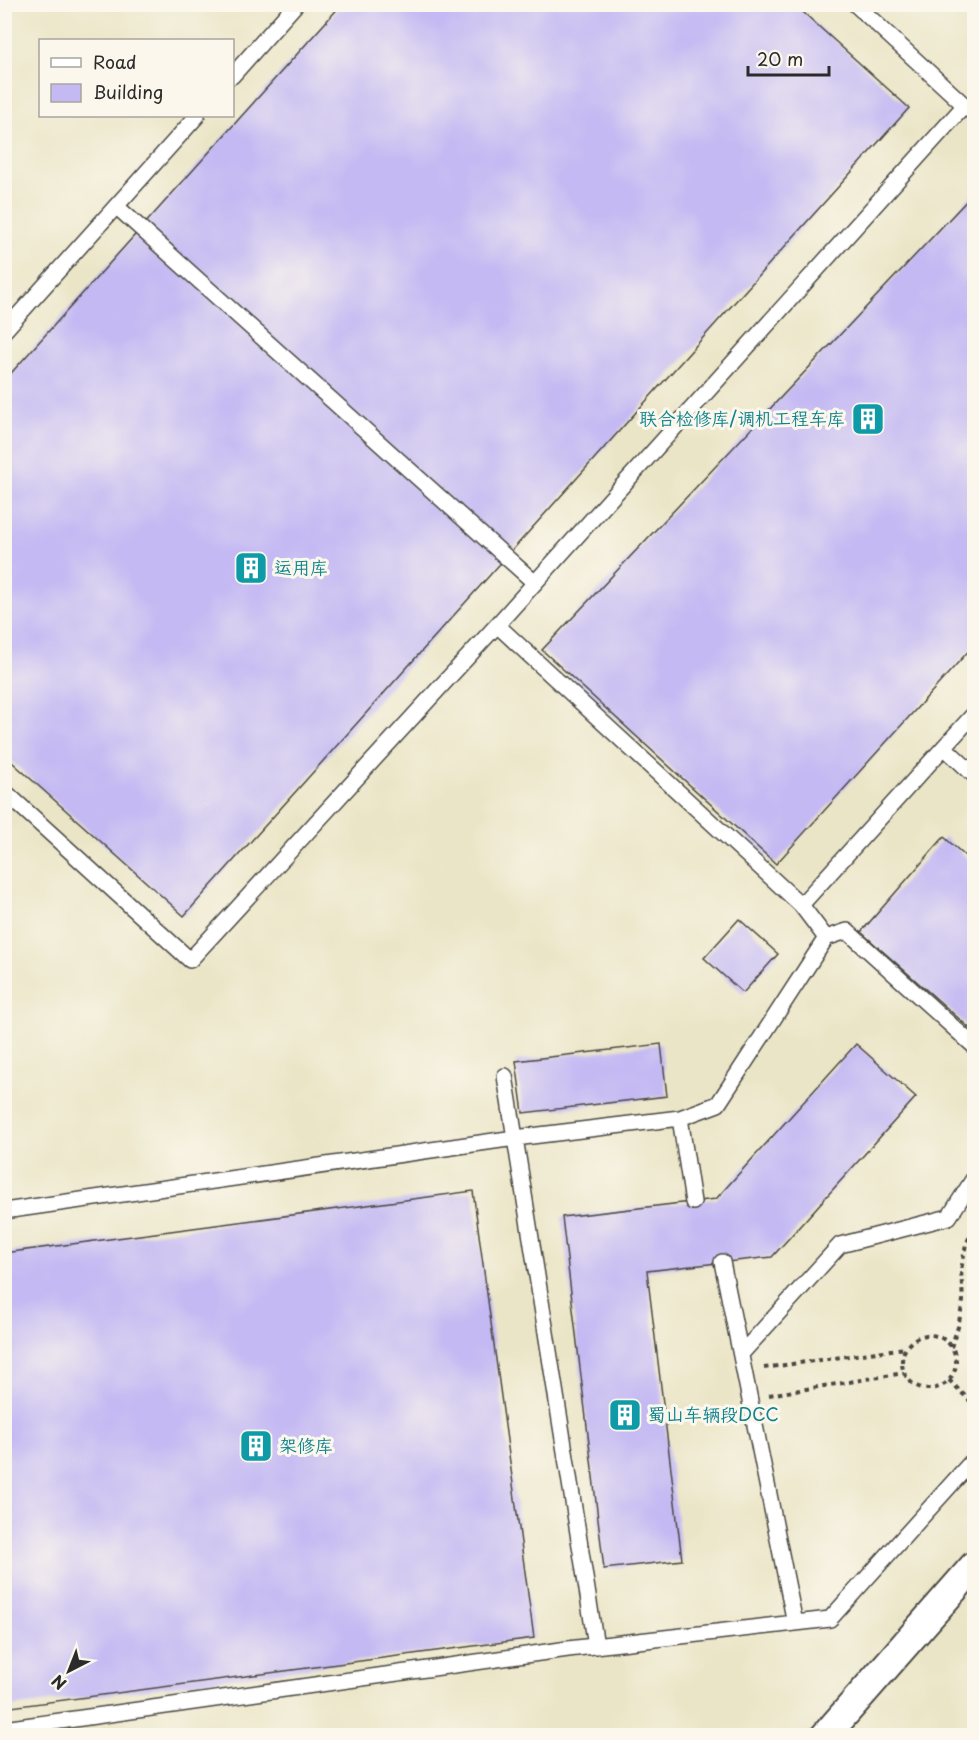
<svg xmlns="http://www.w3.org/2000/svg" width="979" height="1740" font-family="'Playpen Sans','LXGW WenKai TC',sans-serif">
  <rect width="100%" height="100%" fill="#fbf7ec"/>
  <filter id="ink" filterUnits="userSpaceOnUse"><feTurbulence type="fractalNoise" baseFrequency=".0167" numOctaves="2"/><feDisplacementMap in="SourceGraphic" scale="12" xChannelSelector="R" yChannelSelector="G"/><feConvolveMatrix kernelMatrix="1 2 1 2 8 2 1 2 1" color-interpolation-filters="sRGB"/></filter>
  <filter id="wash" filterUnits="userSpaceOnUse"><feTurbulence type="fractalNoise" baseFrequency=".008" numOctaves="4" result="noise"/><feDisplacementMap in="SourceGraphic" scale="24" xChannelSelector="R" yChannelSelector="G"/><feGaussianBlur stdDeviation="1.35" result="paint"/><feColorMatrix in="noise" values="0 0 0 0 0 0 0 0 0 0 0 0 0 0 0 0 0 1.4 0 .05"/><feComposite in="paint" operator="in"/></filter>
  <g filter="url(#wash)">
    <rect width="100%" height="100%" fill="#ebe5c7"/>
    <g id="blocks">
      <!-- building -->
      <path fill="#c4b9f3" d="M342,4H794L909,108L184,916L4,755V381Z
        M974,193V645L776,864L542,650Z
        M944,837L974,864V1032L861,932Z
        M739,919L778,954L743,993L704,958Z
        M661,1044L667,1096L523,1113L516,1061Z
        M856,1044L916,1097L772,1257L647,1271L682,1560L604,1569L562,1217L716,1199Z
        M473,1191L534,1638L4,1708V1253Z"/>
    </g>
  </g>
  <g filter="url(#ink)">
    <use href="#blocks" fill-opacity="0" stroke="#484742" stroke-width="1.5"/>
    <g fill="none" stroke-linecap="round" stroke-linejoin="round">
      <!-- service casing -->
      <g stroke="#484742" stroke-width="18">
        <path id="service" d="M855,4L974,114
          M232,76L296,4
          M116,206L535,583
          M4,331L197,116
          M497,625L801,905L826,938L718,1104L680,1118L515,1138L596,1646
          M944,747L974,775
          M4,791L190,960L497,625L965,105
          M801,905L974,714
          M826,938L847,931L974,1046
          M680,1118L693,1202
          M4,1211L515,1138L505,1076
          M722,1262L795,1623
          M741,1354L840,1245L949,1217L974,1178
          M4,1729L568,1649L830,1619L974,1459"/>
      </g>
      <!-- minor casing -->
      <g stroke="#484742" stroke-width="32">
        <path id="minor" d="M825,1736L974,1566"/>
      </g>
      <!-- path -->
      <path stroke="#484742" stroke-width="4" stroke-dasharray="4.5 4.5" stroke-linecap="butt" d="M902 1362a27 27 0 1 1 54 0a27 27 0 1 1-54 0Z
        M951,1347L958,1327L963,1301L961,1270L966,1244L974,1229
        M764,1368L905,1348
        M949,1380L974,1405
        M769,1395L904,1373"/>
      <!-- service -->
      <use href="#service" stroke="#fff" stroke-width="15"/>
      <!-- minor -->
      <use href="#minor" stroke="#fff" stroke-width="28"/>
    </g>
  </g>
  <!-- icons -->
  <defs>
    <g id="building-square" transform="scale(1.725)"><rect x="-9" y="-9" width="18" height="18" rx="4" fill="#0f9aa8" stroke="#fbf7ec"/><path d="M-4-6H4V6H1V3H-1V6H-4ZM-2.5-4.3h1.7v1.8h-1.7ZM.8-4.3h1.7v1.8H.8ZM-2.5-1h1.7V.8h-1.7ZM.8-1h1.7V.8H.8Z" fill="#fff"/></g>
  </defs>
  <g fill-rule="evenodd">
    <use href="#building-square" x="868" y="419"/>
    <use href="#building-square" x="251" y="568"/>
    <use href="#building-square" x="625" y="1415"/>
    <use href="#building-square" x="256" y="1446"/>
  </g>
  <g text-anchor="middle" stroke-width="6" stroke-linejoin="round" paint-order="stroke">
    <!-- culture labels -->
    <g font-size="18" fill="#0d838f" stroke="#fbf7ec" text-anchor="start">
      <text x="845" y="425" text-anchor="end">联合检修库/调机工程车库</text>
      <text x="274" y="574">运用库</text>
      <text x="648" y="1421">蜀山车辆段DCC</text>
      <text x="279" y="1452">架修库</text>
    </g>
  </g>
  <!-- margin -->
  <rect width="979" height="1740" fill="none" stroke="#fbf7ec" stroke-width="24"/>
  <!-- legend -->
  <rect x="39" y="39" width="195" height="78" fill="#fbf7ec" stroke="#a8a59f" stroke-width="1.5"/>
  <rect x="51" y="58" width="30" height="9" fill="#ffffff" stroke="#a8a59f" stroke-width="1.5"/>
  <text x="93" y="69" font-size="18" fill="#2b2b2b">Road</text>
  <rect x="51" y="84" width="30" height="18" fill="#c4b9f3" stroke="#a8a59f" stroke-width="1.5"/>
  <text x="93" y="99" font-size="18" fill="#2b2b2b">Building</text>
  <!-- north arrow -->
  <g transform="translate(69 1671) rotate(222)" stroke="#fbf7ec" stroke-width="4.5" paint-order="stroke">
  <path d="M0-4.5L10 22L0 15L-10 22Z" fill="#2b2b2b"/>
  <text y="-9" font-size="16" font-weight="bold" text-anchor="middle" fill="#2b2b2b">N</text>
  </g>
  <!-- scale -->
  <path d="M748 66v9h81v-9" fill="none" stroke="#2b2b2b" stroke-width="3"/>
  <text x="757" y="66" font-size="18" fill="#2b2b2b" stroke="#fbf7ec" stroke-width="4.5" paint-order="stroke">20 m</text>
</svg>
